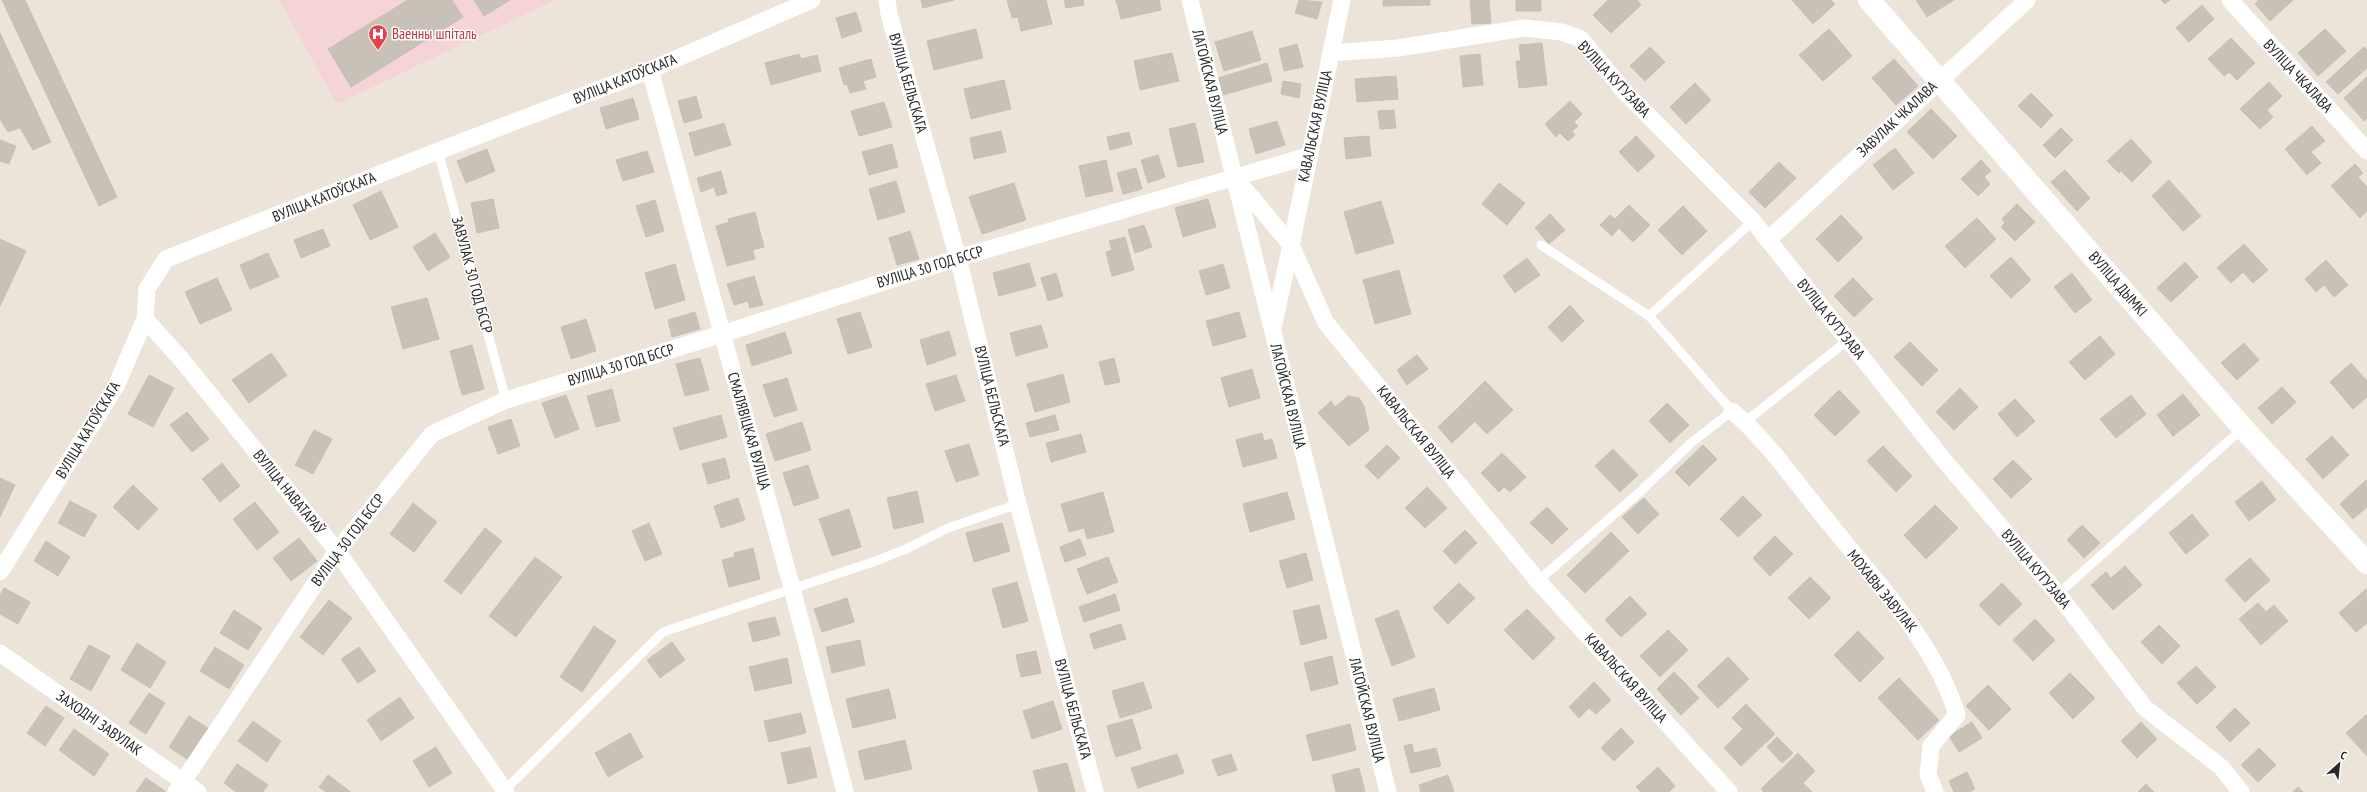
<svg xmlns="http://www.w3.org/2000/svg" width="2367" height="792" font-family="'PT Sans Narrow',sans-serif">
  <rect width="100%" height="100%" fill="#ece4d8"/>
  <!-- medical -->
  <path fill="#f4d4d6" d="M279,0H555L337,104Z"/>
  <!-- building -->
  <path fill="#c7c1b8" stroke="#c7c0b2" d="M2,0H25L117,197L99,206Z
    M408,0H452L463,17L351,87L328,49Z
    M474,0H510L484,16Z
    M921,0H954L923,8Z
    M1007,0H1046L1052,24L1021,31L1018,17L1012,18Z
    M1064,0H1083L1084,5L1066,8Z
    M1116,0H1159L1161,10L1121,19Z
    M1299,0L1322,2L1317,19L1295,13Z
    M1383,0H1430V5L1383,6Z
    M1470,0H1489L1491,23L1472,24Z
    M1516,0H1541V11H1516Z
    M1608,0H1637L1641,5L1611,33L1593,15Z
    M1792,0H1831L1835,4L1813,24Z
    M1916,0H1954L1927,17Z
    M2161,0H2170L2165,4Z
    M2259,0H2293L2270,21L2255,4Z
    M2202,5L2214,19L2189,42L2176,28Z
    M856,12L862,31L842,38L836,18Z
    M976,29L983,58L934,70L927,41Z
    M1829,29L1852,56L1823,81L1799,55Z
    M2325,29L2346,51L2318,76L2298,53Z
    M1252,31L1261,60L1224,71L1215,42Z
    M0,33L51,142L33,150L20,128L8,132L0,119Z
    M2231,38L2255,63L2237,80L2229,72L2224,76L2208,59Z
    M1542,43L1547,85L1519,88L1516,61H1521L1519,45Z
    M1297,44L1303,67L1284,71L1279,49Z
    M1650,47L1665,62L1645,81L1630,66Z
    M2364,47L2367,50V68L2338,94L2326,82Z
    M1172,53L1179,81L1140,90L1134,61Z
    M799,54L801,59L817,55L821,71L771,85L765,63Z
    M1480,54L1483,85L1463,87L1460,56Z
    M871,59L876,77L863,81L866,89L850,93L847,84L844,85L839,68Z
    M1894,59L1918,86L1896,105L1872,78Z
    M1267,63L1272,81L1223,95L1218,78Z
    M1396,76L1398,99L1357,102L1355,79Z
    M2367,77V118L2364,121L2344,98Z
    M1004,80L1011,109L971,119L964,89Z
    M1283,81L1301,84L1299,98L1281,94Z
    M2269,82L2282,96L2267,110L2273,117L2260,129L2240,109Z
    M1695,83L1711,100L1686,124L1670,107Z
    M2031,93L2053,115L2041,128L2018,106Z
    M696,96L702,118L684,123L678,101Z
    M633,98L639,119L606,129L600,108Z
    M1570,101L1582,114L1574,122L1578,126L1572,131L1575,135L1568,141L1560,133L1556,137L1545,124Z
    M884,102L892,127L859,136L851,111Z
    M1931,109L1957,136L1933,159L1907,132Z
    M1394,110L1396,128L1380,129L1378,111Z
    M1277,121L1285,145L1256,154L1249,129Z
    M724,123L731,145L695,156L689,133Z
    M1195,123L1204,162L1178,167L1169,129Z
    M2312,126L2325,141L2311,152L2321,163L2307,175L2285,149Z
    M2061,128L2073,140L2055,158L2043,145Z
    M1001,131L1006,152L974,159L970,138Z
    M1129,132L1132,144L1110,150L1107,137Z
    M1369,136L1371,156L1346,159L1344,138Z
    M1636,136L1655,156L1638,172L1619,152Z
    M2131,139L2152,162L2132,182L2121,171L2119,173L2107,161Z
    M0,140L16,146L9,164L0,161Z
    M892,144L898,167L869,175L862,152Z
    M1895,148L1914,173L1893,190L1873,165Z
    M487,149L495,171L466,183L457,161Z
    M647,151L654,172L623,181L616,160Z
    M1158,155L1165,177L1148,183L1141,160Z
    M1106,160L1113,191L1086,197L1079,166Z
    M1981,160L1991,171L1984,177L1990,184L1978,196L1961,179Z
    M1779,162L1796,178L1765,208L1749,192Z
    M2355,164L2363,173L2358,177L2367,187V211L2360,218L2331,186Z
    M1136,168L1142,189L1123,194L1117,173Z
    M2065,170L2090,198L2077,211L2051,182Z
    M721,171L727,193L717,196L714,187L701,192L697,178Z
    M2169,180L2201,216L2183,231L2152,196Z
    M896,181L905,212L878,220L869,189Z
    M1014,183L1026,220L982,234L969,197Z
    M1499,183L1525,203L1507,225L1482,204Z
    M381,191L398,227L370,240L353,205Z
    M493,199L499,228L477,233L471,203Z
    M1208,199L1216,227L1183,237L1175,208Z
    M655,200L664,231L646,237L636,206Z
    M1381,201L1394,243L1356,254L1344,212Z
    M2017,204L2035,222L2015,241L2001,227L2005,223L2002,219Z
    M1629,205L1650,225L1633,242L1619,228L1612,236L1600,225L1610,215L1615,219Z
    M1683,206L1707,231L1682,255L1658,230Z
    M755,212L764,247L753,250L755,259L727,266L716,226L729,222L728,219Z
    M1550,214L1565,230L1549,244L1535,228Z
    M1841,215L1863,238L1838,262L1816,239Z
    M1977,218L1996,239L1965,268L1945,246Z
    M1144,225L1152,247L1135,253L1128,230Z
    M323,229L330,246L301,258L294,240Z
    M910,231L919,259L897,265L889,238Z
    M435,233L450,257L428,271L413,247Z
    M1125,237L1134,270L1112,276L1106,252L1112,250L1109,241Z
    M0,239L26,251L0,306Z
    M2244,244L2268,270L2253,283L2243,272L2231,283L2217,268Z
    M268,253L279,277L250,289L240,265Z
    M2011,257L2031,280L2011,298L1990,276Z
    M1527,258L1540,275L1515,293L1503,276Z
    M2326,260L2348,285L2334,297L2324,285L2316,292L2305,279Z
    M2185,262L2198,277L2171,302L2157,288Z
    M1029,263L1036,286L999,296L993,273Z
    M675,264L680,282L650,291L645,273Z
    M1223,264L1230,288L1206,295L1199,271Z
    M1399,270L1411,314L1375,324L1363,280Z
    M1056,273L1063,296L1048,301L1041,278Z
    M2072,273L2092,300L2075,313L2054,287Z
    M754,276L763,305L750,308L748,301L734,305L727,284Z
    M217,278L232,310L200,324L185,292Z
    M1853,278L1873,299L1854,317L1834,296Z
    M680,282L685,300L655,309L650,291Z
    M427,298L439,339L403,349L391,307Z
    M1570,305L1584,321L1562,342L1548,327Z
    M695,312L700,329L672,337L668,320Z
    M860,312L872,347L848,354L837,319Z
    M1239,312L1246,337L1213,346L1206,321Z
    M586,319L596,351L571,359L561,327Z
    M1041,325L1048,347L1016,356L1010,333Z
    M949,331L956,355L927,365L920,340Z
    M785,332L792,353L752,366L746,345Z
    M2100,336L2115,354L2085,380L2069,362Z
    M1910,342L1938,370L1922,386L1894,357Z
    M2244,343L2259,360L2237,380L2221,363Z
    M472,345L484,389L462,395L450,351Z
    M271,353L287,375L249,403L232,380Z
    M1417,355L1428,369L1407,385L1397,370Z
    M700,358L709,390L685,396L676,364Z
    M1114,358L1120,382L1105,385L1099,362Z
    M2351,363L2367,381V397L2353,409L2330,382Z
    M1252,369L1260,398L1229,407L1221,378Z
    M1063,374L1070,402L1035,412L1027,384Z
    M149,375L174,388L153,427L128,414Z
    M956,375L965,401L935,411L926,384Z
    M787,378L797,410L774,417L763,385Z
    M1485,381L1513,410L1487,434L1460,406Z
    M2282,387L2296,402L2272,424L2258,408Z
    M1960,388L1978,407L1954,430L1936,412Z
    M612,389L620,421L596,427L587,396Z
    M1839,390L1860,412L1835,436L1814,415Z
    M2183,394L2200,415L2173,436L2157,415Z
    M566,395L579,429L555,438L542,403Z
    M2131,395L2146,414L2116,438L2100,419Z
    M1348,396L1359,398L1364,406L1369,430L1349,446L1318,413L1331,401L1335,407Z
    M2015,399L2035,421L2017,437L1998,414Z
    M1667,403L1689,425L1670,443L1649,421Z
    M1460,406L1475,421L1452,443L1438,427Z
    M187,412L209,439L192,452L170,425Z
    M721,415L727,437L680,450L673,428Z
    M1055,415L1059,430L1030,437L1026,423Z
    M511,419L520,446L498,454L488,427Z
    M802,422L811,450L775,461L766,434Z
    M314,430L332,439L313,474L295,465Z
    M1262,433L1264,441L1272,439L1277,458L1243,467L1236,440Z
    M1081,434L1086,452L1051,462L1046,443Z
    M2332,436L2349,455L2323,479L2306,459Z
    M969,444L979,475L956,482L945,451Z
    M1387,445L1400,458L1378,479L1365,466Z
    M1703,445L1717,459L1689,486L1675,472Z
    M1883,446L1912,476L1896,492L1867,461Z
    M1613,449L1638,475L1620,492L1595,466Z
    M1502,453L1526,477L1510,492L1504,487L1499,492L1481,473Z
    M725,458L730,478L708,484L702,464Z
    M2013,460L2032,479L2011,498L1993,479Z
    M222,463L240,486L220,502L202,479Z
    M808,465L819,498L794,506L783,473Z
    M0,478L15,485L0,517Z
    M2366,480L2367,507L2353,519L2340,504Z
    M2262,481L2276,500L2249,521L2235,502Z
    M133,485L158,509L138,530L113,507Z
    M1427,487L1447,508L1425,528L1405,508Z
    M917,491L924,522L894,529L887,498Z
    M1103,492L1114,532L1087,539L1084,528L1069,532L1061,504Z
    M1287,492L1295,519L1250,532L1243,504Z
    M1743,496L1762,515L1738,537L1720,519Z
    M738,498L745,520L721,528L714,506Z
    M1644,498L1659,514L1638,534L1622,517Z
    M70,501L97,515L84,537L58,523Z
    M255,502L279,532L257,550L233,519Z
    M413,503L437,522L414,552L390,534Z
    M1935,505L1958,528L1926,559L1904,535Z
    M1547,507L1568,529L1552,544L1530,523Z
    M849,509L861,547L832,556L819,519Z
    M2192,514L2209,535L2186,554L2169,533Z
    M649,523L662,554L645,561L632,531Z
    M1002,523L1010,551L974,562L966,533Z
    M2082,525L2100,543L2084,558L2067,540Z
    M485,528L502,541L461,594L444,581Z
    M1465,530L1477,543L1455,564L1443,551Z
    M1611,532L1629,551L1585,593L1567,575Z
    M1775,536L1793,554L1770,576L1753,558Z
    M299,538L317,561L291,581L273,558Z
    M1080,539L1086,555L1065,562L1060,547Z
    M46,541L70,557L58,576L34,561Z
    M753,548L760,579L729,587L722,560L735,557L734,553Z
    M1306,553L1313,580L1287,588L1279,561Z
    M535,557L562,577L516,637L489,616Z
    M1108,557L1118,582L1087,594L1077,569Z
    M2250,558L2270,580L2245,602L2225,580Z
    M2125,566L2142,585L2113,610L2091,585L2106,572L2111,578Z
    M1810,577L1831,598L1809,619L1788,598Z
    M1017,582L1028,621L1003,628L992,589Z
    M1459,583L1475,598L1448,624L1433,608Z
    M2002,583L2022,604L1999,626L1979,605Z
    M4,588L30,602L18,624L0,614V595Z
    M2366,589L2367,623L2356,632L2339,613Z
    M1115,594L1120,610L1084,622L1079,607Z
    M1630,596L1647,614L1621,637L1605,620Z
    M847,598L854,622L822,632L814,609Z
    M329,600L352,618L323,655L300,637Z
    M2258,603L2266,612L2274,605L2288,621L2261,645L2239,619Z
    M1319,605L1327,638L1301,645L1293,611Z
    M1527,609L1555,638L1533,660L1504,630Z
    M234,610L262,628L248,650L220,633Z
    M1398,610L1415,657L1392,666L1375,619Z
    M775,617L780,635L753,642L748,623Z
    M2035,619L2055,640L2033,661L2013,640Z
    M1121,624L1126,639L1094,649L1090,634Z
    M2159,625L2180,646L2162,664L2141,642Z
    M594,626L616,641L582,692L560,677Z
    M1668,630L1688,650L1660,677L1640,656Z
    M1858,631L1884,658L1860,682L1834,655Z
    M860,640L865,665L832,673L826,647Z
    M672,642L685,660L660,678L647,660Z
    M137,643L166,662L150,688L121,670Z
    M89,645L110,656L91,691L70,679Z
    M215,647L244,665L229,689L200,671Z
    M359,647L376,671L358,683L341,659Z
    M1036,651L1041,673L1021,677L1016,655Z
    M1332,656L1338,684L1311,691L1304,663Z
    M1728,657L1749,679L1718,708L1697,686Z
    M787,658L792,683L755,691L749,667Z
    M2196,666L2216,687L2197,704L2177,683Z
    M1674,672L1682,680L1664,697L1657,689Z
    M2070,673L2095,698L2073,719L2049,693Z
    M1899,678L1939,720L1918,740L1878,698Z
    M1682,680L1699,698L1681,715L1664,697Z
    M1143,682L1152,708L1120,718L1112,691Z
    M1594,682L1611,700L1596,714L1589,708L1579,718L1569,707Z
    M1988,685L2011,709L1989,730L1966,706Z
    M1434,688L1440,710L1399,721L1393,699Z
    M889,689L896,718L853,728L846,699Z
    M149,693L165,703L146,734L129,723Z
    M400,697L414,718L381,741L367,720Z
    M1053,701L1062,729L1032,739L1023,711Z
    M1746,704L1775,734L1741,766L1724,748L1743,729L1732,718Z
    M46,706L64,718L45,746L27,733Z
    M2235,708L2250,723L2230,742L2216,727Z
    M801,713L806,733L769,742L764,721Z
    M2366,715L2367,716V756L2346,733Z
    M189,716L208,728L187,759L169,747Z
    M1132,719L1137,735L1111,742L1107,726Z
    M253,721L281,741L267,762L238,741Z
    M1972,722L1982,738L1959,752L1949,736Z
    M2141,722L2157,739L2137,758L2121,741Z
    M1350,724L1356,750L1313,761L1306,735Z
    M1621,728L1634,742L1614,761L1601,748Z
    M74,729L109,754L94,776L59,750Z
    M630,733L643,757L608,777L595,753Z
    M1137,735L1141,749L1116,757L1111,742Z
    M1777,737L1793,753L1782,763L1767,747Z
    M905,740L912,769L865,780L858,751Z
    M1412,744L1414,753L1436,748L1441,766L1411,773L1404,746Z
    M436,747L452,773L429,787L413,761Z
    M810,747L817,777L788,784L781,753Z
    M2259,748L2276,765L2258,782L2241,765Z
    M1798,753L1815,771L1803,783L1812,792H1764L1761,789Z
    M1177,754L1184,773L1138,788L1131,768Z
    M1231,754L1237,770L1218,776L1212,760Z
    M1067,763L1075,792H1039L1033,771Z
    M237,764L268,785L263,792H236L224,783Z
    M1658,767L1675,786L1669,792H1641L1636,787Z
    M1359,768L1365,792H1336L1332,775Z
    M1967,772L1975,789L1969,792H1954L1949,781Z
    M328,775L351,792H326L319,787Z
    M1448,775L1454,792H1421L1419,785Z
    M146,778L165,791L164,792H136Z
    M2146,784L2154,792H2138Z
    M2298,787L2303,792H2293Z"/>
  <g fill="none" stroke-linecap="round" stroke-linejoin="round">
    <!-- lane -->
    <path stroke="#fff" stroke-width="9" d="M438,151L506,400
      M1649,316L1753,221
      M1745,422L1848,340
      M1538,581L1642,490L1691,443L1732,411L1649,316L1541,245
      M2058,594L2243,428
      M505,790L663,632L873,562L906,549L948,528L1018,504"/>
    <!-- street -->
    <path stroke="#fff" stroke-width="17" d="M887,0L889,14L958,258L1018,504L1095,792
      M1190,0L1388,792
      M1342,0L1291,245L1326,323L1538,581L1729,792
      M2230,0L2367,151
      M1331,53L1398,48L1524,28L1562,32L1581,39L1624,91L1753,221L1943,459L2058,594L2145,708L2221,767L2241,792
      M650,70L792,588L845,792
      M1237,180L1291,245L1273,328
      M1768,240L2027,0
      M145,319L181,359L337,551L506,792
      M1732,411C1768,441 1795,482 1825,518C1872,578 1935,641 1957,715L1931,746L1928,774L1935,792
      M0,572L116,386L145,319L147,289L166,259L438,151L650,70L812,0
      M0,653L198,792
      M176,792L337,551L432,434L506,400L722,334L958,258L1308,156"/>
    <!-- secondary -->
    <path stroke="#fff" stroke-width="22" d="M1869,0L2243,428L2367,563"/>
  </g>
  <!-- icons -->
  <defs>
    <g id="hospital-pin" transform="scale(1)"><path d="M0 17L-7.5 6A9.5 9.5 0 1 1 7.5 6Z" fill="#e0444e" stroke="#fff"/><path d="M-5-5h3v3.5h4V-5h3V5h-3V1.5h-4V5h-3Z" fill="#fff"/></g>
  </defs>
  <g fill-rule="evenodd">
    <use href="#hospital-pin" x="378" y="34"/>
  </g>
  <g text-anchor="middle" stroke-width="3" stroke-linejoin="round" paint-order="stroke">
    <!-- health labels -->
    <g font-size="15" fill="#be3a42" stroke="#fff" text-anchor="start">
      <text x="392" y="39">Ваенны шпіталь</text>
    </g>
    <!-- street labels -->
    <g font-size="15" fill="#282828" stroke="#fff">
      <text transform="translate(2298 76) rotate(47)" y="5">ВУЛІЦА ЧКАЛАВА</text>
      <text transform="translate(625 79) rotate(-22)" y="5">ВУЛІЦА КАТОЎСКАГА</text>
      <text transform="translate(1614 79) rotate(47)" y="5">ВУЛІЦА КУТУЗАВА</text>
      <text transform="translate(1210 82) rotate(76)" y="5">ЛАГОЙСКАЯ ВУЛІЦА</text>
      <text transform="translate(908 83) rotate(74)" y="5">ВУЛІЦА БЕЛЬСКАГА</text>
      <text transform="translate(1897 119) rotate(-43)" y="5">ЗАВУЛАК ЧКАЛАВА</text>
      <text transform="translate(1315 126) rotate(-78)" y="5">КАВАЛЬСКАЯ ВУЛІЦА</text>
      <text transform="translate(324 197) rotate(-22)" y="5">ВУЛІЦА КАТОЎСКАГА</text>
      <text transform="translate(930 267) rotate(-17)" y="5">ВУЛІЦА 30 ГОД БССР</text>
      <text transform="translate(472 275) rotate(75)" y="5">ЗАВУЛАК 30 ГОД БССР</text>
      <text transform="translate(2118 284) rotate(49)" y="5">ВУЛІЦА ДЫМКІ</text>
      <text transform="translate(1831 319) rotate(51)" y="5">ВУЛІЦА КУТУЗАВА</text>
      <text transform="translate(621 365) rotate(-17)" y="5">ВУЛІЦА 30 ГОД БССР</text>
      <text transform="translate(992 396) rotate(76)" y="5">ВУЛІЦА БЕЛЬСКАГА</text>
      <text transform="translate(1288 396) rotate(76)" y="5">ЛАГОЙСКАЯ ВУЛІЦА</text>
      <text transform="translate(88 430) rotate(-59)" y="5">ВУЛІЦА КАТОЎСКАГА</text>
      <text transform="translate(749 431) rotate(74)" y="5">СМАЛЯВІЦКАЯ ВУЛІЦА</text>
      <text transform="translate(1416 432) rotate(51)" y="5">КАВАЛЬСКАЯ ВУЛІЦА</text>
      <text transform="translate(289 492) rotate(51)" y="5">ВУЛІЦА НАВАТАРАЎ</text>
      <text transform="translate(348 540) rotate(-53)" y="5">ВУЛІЦА 30 ГОД БССР</text>
      <text transform="translate(2036 569) rotate(50)" y="5">ВУЛІЦА КУТУЗАВА</text>
      <text transform="translate(1882 591) rotate(51)" y="5">МОХАВЫ ЗАВУЛАК</text>
      <text transform="translate(1626 678) rotate(48)" y="5">КАВАЛЬСКАЯ ВУЛІЦА</text>
      <text transform="translate(1073 709) rotate(75)" y="5">ВУЛІЦА БЕЛЬСКАГА</text>
      <text transform="translate(1367 710) rotate(76)" y="5">ЛАГОЙСКАЯ ВУЛІЦА</text>
      <text transform="translate(99 723) rotate(35)" y="5">ЗАХОДНІ ЗАВУЛАК</text>
    </g>
  </g>
  <!-- north arrow -->
  <g transform="translate(2339 764) rotate(27)" stroke="#ffffff" stroke-width="3" paint-order="stroke">
  <path d="M0-3L7 15L0 10L-7 15Z" fill="#282828"/>
  <text y="-6" font-size="11" font-weight="bold" text-anchor="middle" fill="#282828">С</text>
  </g>
</svg>
